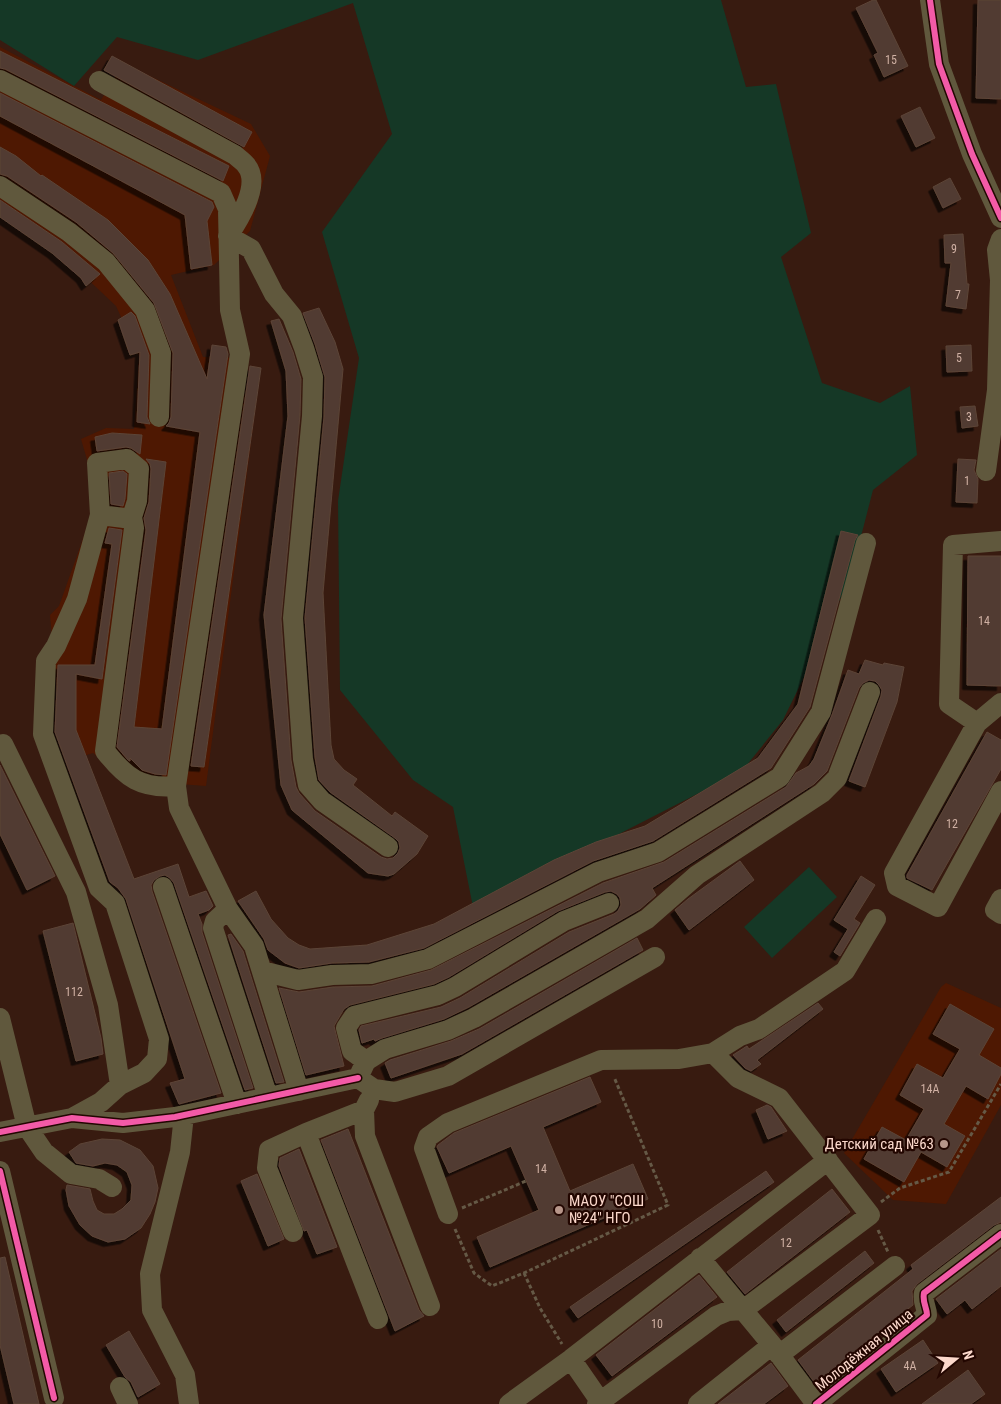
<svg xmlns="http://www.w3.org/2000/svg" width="1001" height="1404" font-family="'Roboto Condensed',sans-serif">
  <defs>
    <filter id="shadow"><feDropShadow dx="-4.5" dy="4.5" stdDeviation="0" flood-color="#0009"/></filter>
  </defs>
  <rect width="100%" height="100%" fill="#381b10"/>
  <!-- built -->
  <path fill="#4e1802" d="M0,47L101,100L116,75L137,70L251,124L270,156L250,231L214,265L171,275L203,357L246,358L241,394L257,396L206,786L126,780L93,753L70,760L61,736L50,615L59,606L98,497L81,439L106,428L134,429L139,356L116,306L60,253L0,213Z
    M946,983L1001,1008V1105L946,1204L893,1200L844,1153L941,987Z"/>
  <!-- green -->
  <path fill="#153826" d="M0,0H721L746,87L776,84L811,233L781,257L822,383L880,403L910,386L917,455L873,490L851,575L808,669L783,720L742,771L574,857L474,912L453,807L413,780L340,690L338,501L359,358L322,232L392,134L353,3L198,60L117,37L74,86L0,40Z
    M809,867L837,897L772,958L744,927Z"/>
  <!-- building -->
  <path fill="#513b30" stroke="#5c4437" filter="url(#shadow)" d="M873,0H876L908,66L884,77L874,55L878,53L856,8Z
    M978,0H1001V99L976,98Z
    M0,51L229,166L223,181L5,69L0,68Z
    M112,56L252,132L244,147L104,70Z
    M0,93L212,202L214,207L207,221L212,265L191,269L185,215L0,116Z
    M920,107L935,138L916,147L901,116Z
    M0,147L16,156L41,176L42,175L108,220L148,260L170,294L207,379L212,345L226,347L228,354L166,775L155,774L142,770L130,758V761L128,760L117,747L146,530L144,518L149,502L151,469L150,464L146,459L166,462L134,727L162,729L200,432L166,426L169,423L171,417L173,353L154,303L113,253L76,222L7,176L0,174Z
    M950,178L961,199L943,208L933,187Z
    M0,200L62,242L100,274L86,286L81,278L52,253L0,217Z
    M963,234L967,284H969L966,309L946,306L951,263H945L944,235Z
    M319,308L335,342L343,369L323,593L331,745L334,759L344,770L357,779L353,785L392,816L395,812L428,836L417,854L394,874L388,876L368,873L292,810L281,785L264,615L288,416L286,371L271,321L279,319L293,352L301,379L300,415L281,619L291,760L296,787L299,793L315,811L381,857L387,859L393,858L398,853L400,848L399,842L395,838L330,792L319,780L315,757L305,618L324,417L325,377L315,344L303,313Z
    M131,312L135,316L149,355L147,417L150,424L137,422L140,352L130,355L118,320Z
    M971,345L972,371L947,372L946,346Z
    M250,366L261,368L204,767L191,766Z
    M975,406L978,426L962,428L960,407Z
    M112,433L142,435L140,454L131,448L126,447L97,451L95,437Z
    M958,459L976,460L974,470L978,479L977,503L956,502Z
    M123,471L127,474L125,499L123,506L111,504L109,473Z
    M109,528L122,530L102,679L76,674V730L134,879L178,864L189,897L206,891L213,906L209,910L198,914L202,924V932L253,1088L245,1090L174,883L170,878L165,875L160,876L154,880L151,885L152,891L221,1093L179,1104L170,1083L185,1079L126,899L118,888L110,882L55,732L58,665H95L112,544L105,543Z
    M841,531L858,535L855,540L810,707L771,768L653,841L593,861L424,948L369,962L332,963L299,968L285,963L268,950L264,939L238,901L256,891L271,919L288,938L299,945L310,949L367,945L434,924L554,860L596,842L645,826L758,758L798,704Z
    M968,556H1001V686L967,685Z
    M865,660L883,665L884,663L904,667L897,702L865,787L849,781L881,696L882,690L879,685L875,681L869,680L863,683L859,688L827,771L814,784L652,888L656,895L640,909L469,1007L444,1019L382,1038L375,1041L374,1039L362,1043L359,1030L361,1026L441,1007L460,998L569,932L614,914L618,911L621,905L620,898L617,894L611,891L605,892L558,911L449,977L434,984L350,1005L344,1009L334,1026L344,1066L306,1075L279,988L299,992L333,987L372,986L431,970L603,883L664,862L786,787L796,773L809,766L814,759L832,715L848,670L859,674Z
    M987,732L1001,740V769L932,890L907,878V875Z
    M0,765L55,876L27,890L0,834Z
    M740,861L754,880L689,930L675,910L688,899Z
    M861,876L875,885L854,919L860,923L840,956L834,952L848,929L834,920Z
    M73,923L101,1038L103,1054L76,1061L43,931Z
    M231,934L243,951L284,1082L276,1083L228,935Z
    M637,938L643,950L462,1054L391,1078L385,1063L390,1060L451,1041L479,1029Z
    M818,1003L823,1009L757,1060L761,1064L751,1071L745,1068L733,1055L747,1046L749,1049Z
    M950,1004L994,1029L979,1055L1001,1068V1074L988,1099L966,1086L944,1124L965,1136L947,1167L921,1152L904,1182L864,1159L882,1127L906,1140L924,1109L900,1095L917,1064L943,1078L960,1049L933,1034Z
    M590,1077L601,1102L543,1127L570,1191L633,1164L648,1199L490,1267L477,1237L539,1210L511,1146L449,1173L437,1147L438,1145L454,1133Z
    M767,1105L771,1107L787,1131L768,1139L756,1110Z
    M348,1129L419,1310L424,1316L395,1331L321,1140Z
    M102,1139L120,1140L140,1150L153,1166L158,1188L155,1202L150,1214L141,1228L125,1239L108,1242L92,1236L80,1225L69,1206L66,1190L67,1185L90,1189L93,1201L97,1210L104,1214H114L122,1209L131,1200L132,1185L127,1172L117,1165L105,1163L93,1166L76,1163L69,1152L80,1144Z
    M299,1149L337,1247L317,1254L307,1230L304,1231L279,1166L280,1158Z
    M766,1171L774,1182L578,1318L570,1307Z
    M257,1174L284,1239L268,1246L241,1181Z
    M832,1189L850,1212L745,1294L727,1272Z
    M1001,1197V1222L994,1225L917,1284L912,1291L913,1305L815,1383L798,1360L913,1269L911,1265Z
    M1001,1249V1286L972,1309L965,1300L947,1314L936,1299Z
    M865,1251L874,1263L786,1332L777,1320Z
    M5,1257L39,1404H14L0,1345V1258Z
    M699,1275L717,1297L612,1376L596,1355Z
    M129,1331L160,1384L138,1397L131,1382L125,1377L106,1345Z
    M923,1340L938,1363L896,1392L881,1369Z
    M771,1363L788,1386L764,1404H718Z
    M968,1370L985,1394L971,1404H922Z"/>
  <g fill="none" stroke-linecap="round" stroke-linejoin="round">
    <!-- path -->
    <path stroke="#655946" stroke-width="3" stroke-dasharray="4 2.5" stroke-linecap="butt" d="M881,1202L900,1188L949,1172L1001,1084
      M462,1208L526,1181
      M455,1229L474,1273L492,1286L524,1273L668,1205L614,1077
      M878,1230L888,1252
      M524,1273L540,1308L562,1344"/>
    <!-- minor -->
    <path stroke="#60583d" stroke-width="20" d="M930,0L939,64L972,154L1001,218
      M0,80L221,193L228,209L230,310L240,354L176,786C141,789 126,778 105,751L134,528L132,517L137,501L139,469L127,459L97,463L100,515L124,518L132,517
      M99,81L235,155C238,158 243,161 246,165C262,184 239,220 228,236L251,249L274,294L292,316L304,348L313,377L312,416L293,618L303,759L308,785L322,801L388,847
      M0,186L69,232L106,262L145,310L161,353L159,417
      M986,471L997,390L1000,280L997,250L1001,239
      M1001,703L977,723L894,873L897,886L938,907L1001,791
      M977,723L949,704L953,545L1001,541
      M0,745L3,744L76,892L108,1005L120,1085
      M176,786L179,808L228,909L254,946L299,1091
      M163,887L237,1104
      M1001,899L995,910L1001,914
      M228,909L215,921L213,928L268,1097
      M655,957L448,1076L395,1092L374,1089L358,1078L366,1061L385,1049L448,1030L474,1018L647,919L697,875L822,793L837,778L870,692
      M262,971L298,980L332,975L371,974L428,959L598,872L658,852L780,777L821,712L866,543
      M0,1018L27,1127L44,1152L71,1174L99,1179L112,1187
      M366,1061L352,1051L346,1028L354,1016L438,995L455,987L564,921L609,903
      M369,1100L364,1110L365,1136L430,1306
      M364,1110L306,1133L378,1319
      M184,1115L180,1152L150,1274L152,1310L185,1375L189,1404
      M72,1118L101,1102L120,1085L144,1073L157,1059L159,1039L115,903L99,888L43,734L46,661L56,646L77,599L100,515
      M0,1132L72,1118L123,1123L175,1117L358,1078
      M0,1171L54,1398
      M448,1214L424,1148L428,1137L448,1123L601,1060L679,1059L713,1053L740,1036L759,1029L845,971L876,919
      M293,1232L267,1168L269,1150L306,1133
      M700,1258L772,1345L816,1404
      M779,1355L895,1266
      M571,1359L602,1404
      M120,1387L128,1404
      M509,1404L571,1359L828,1160
      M597,1404L716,1316L728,1311L743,1310L870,1215L779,1098L738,1078L713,1053
      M698,1404L772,1345
      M816,1404L927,1315C927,1307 922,1302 924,1293L1001,1234"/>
    <!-- cycleway casing -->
    <g stroke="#220600" stroke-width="9">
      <path id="cycleway" d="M930,0L939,64L972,154L1001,218
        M0,1132L72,1118L123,1123L175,1117L358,1078
        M0,1171L54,1398
        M816,1404L927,1315C927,1307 922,1302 924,1293L1001,1234"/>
    </g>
    <!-- cycleway -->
    <use href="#cycleway" stroke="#f35aa7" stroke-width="6"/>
  </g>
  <!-- markers -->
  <g fill="#b7968a" stroke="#220600" stroke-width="2">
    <circle cx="944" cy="1144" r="5"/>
    <circle cx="559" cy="1210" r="5"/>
  </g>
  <g text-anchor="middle" stroke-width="4.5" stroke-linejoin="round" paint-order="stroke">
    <!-- number labels -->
    <g font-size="12" fill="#d0b1a4">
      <text x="891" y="64">15</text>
      <text x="954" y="253">9</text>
      <text x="958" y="299">7</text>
      <text x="959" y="362">5</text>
      <text x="969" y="421">3</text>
      <text x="967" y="485">1</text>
      <text x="984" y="625">14</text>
      <text x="952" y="828">12</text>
      <text x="74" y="996">112</text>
      <text x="930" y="1093">14А</text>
      <text x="541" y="1173">14</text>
      <text x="786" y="1247">12</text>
      <text x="657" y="1328">10</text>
      <text x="910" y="1370">4А</text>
    </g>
    <!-- poi labels -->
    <g font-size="15" fill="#fbd8cb" stroke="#220600" text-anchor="end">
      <text x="934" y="1149">Детский сад №63</text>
      <text x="569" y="1206" text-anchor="start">МАОУ "СОШ<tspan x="569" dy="17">№24" НГО</tspan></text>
    </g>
    <!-- street labels -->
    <g font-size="15" fill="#fbd8cb" stroke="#220600">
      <text transform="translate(864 1350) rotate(-39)" y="5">Молодёжная улица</text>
    </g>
  </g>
  <!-- north arrow -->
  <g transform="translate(956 1359) rotate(72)" stroke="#220600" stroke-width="4" paint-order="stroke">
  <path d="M0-4L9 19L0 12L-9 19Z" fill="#fbd8cb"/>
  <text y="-8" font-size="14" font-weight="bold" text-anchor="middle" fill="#fbd8cb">N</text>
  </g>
</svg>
